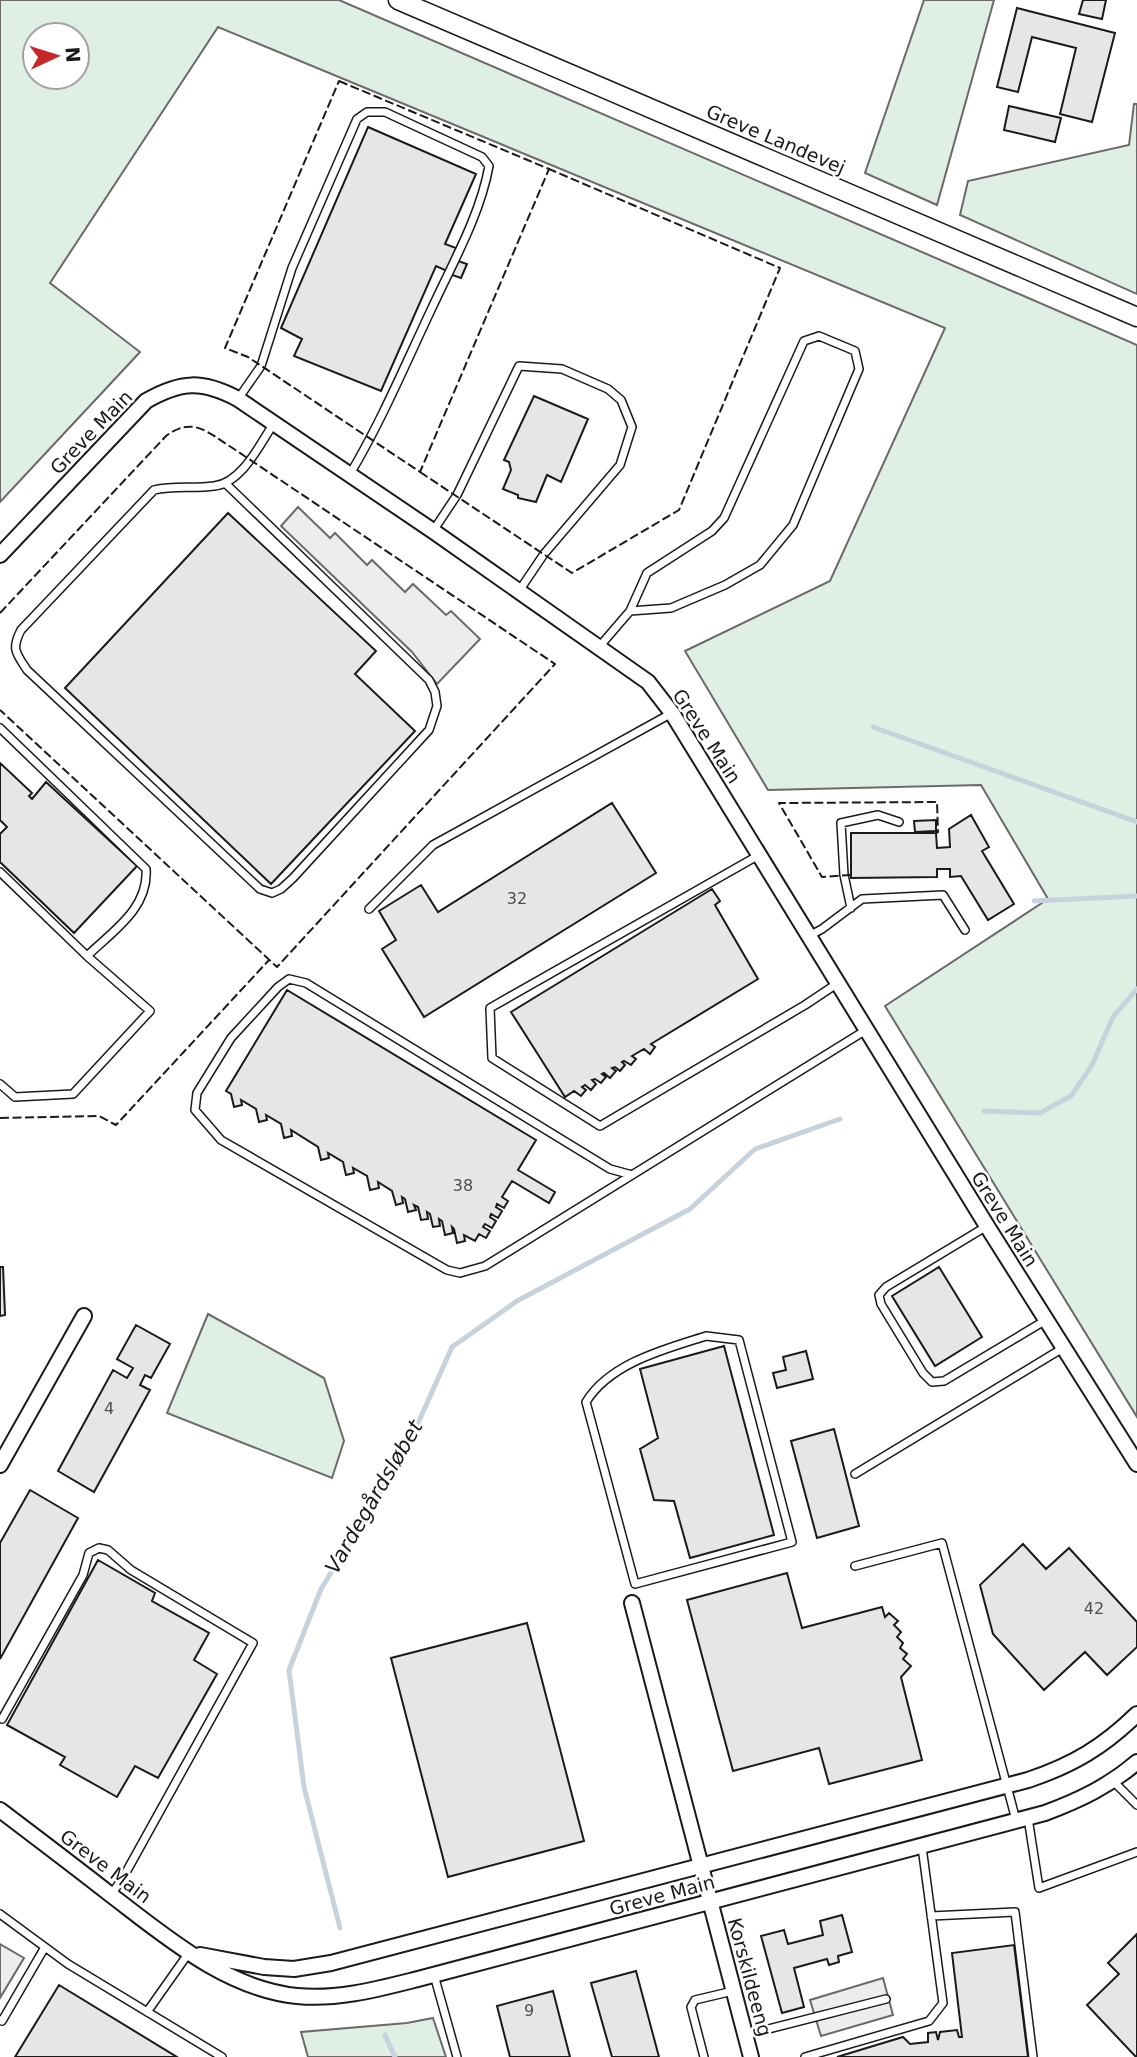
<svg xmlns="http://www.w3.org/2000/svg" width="1137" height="2057" font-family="'DejaVu Sans',sans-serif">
  <rect width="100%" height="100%" fill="#fff"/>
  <!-- green -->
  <path fill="#e0efe3" stroke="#6a6a6a" stroke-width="2" fill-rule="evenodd" d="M0,0H339L1137,345V1417L885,1006L1048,899L981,785L768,790L685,651L830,581L945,328L218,27L50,283L140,352L0,502ZM35,35H77V77H35Z
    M924,0H994L937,205L865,173Z
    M1134,104H1137V294L960,215L968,181L1129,145Z
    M208,1314L324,1378L344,1441L332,1478L167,1413Z
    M433,2018L446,2057H308L301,2032L407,2023Z"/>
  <!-- parking -->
  <path fill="#ededed" stroke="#6a6a6a" stroke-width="2" d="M298,507L330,538L335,533L367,565L372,560L405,592L413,584L446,615L451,611L480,639L437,684L412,652L281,526Z
    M0,1944L24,1958L0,1998Z
    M883,1978L893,2015L821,2036L810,2000Z"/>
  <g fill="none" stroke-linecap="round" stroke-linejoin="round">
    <!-- stream -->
    <path stroke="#c6d2dc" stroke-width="5" d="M873,727L1137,822
      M1034,901L1137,896
      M984,1111L1040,1113L1071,1096L1092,1065L1113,1017L1137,989
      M340,1928L304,1787L289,1670L321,1589L407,1448L452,1347L517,1301L690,1209L755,1149L840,1119
      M385,2035L395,2057"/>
  </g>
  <!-- building -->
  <path fill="#e6e6e6" stroke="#1a1a1a" stroke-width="2" d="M1083,0H1106L1102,19L1079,14Z
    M1017,8L1115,33L1092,122L1060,114L1076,48L1032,37L1018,92L997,87Z
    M1009,106L1061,118L1055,142L1004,130Z
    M368,127L476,174L445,244L456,248L447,271L436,266L381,391L294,356L302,339L281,328Z
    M458,261L467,264L461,278L452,275Z
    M534,396L588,419L561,482L547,475L536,502L518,498V495L503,489L511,470L509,462L504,460Z
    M228,513L376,651L355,674L415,731L271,884L65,688Z
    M0,763L32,793L29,796L32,799L46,782L137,866L74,933L0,862V834L7,827L0,820Z
    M612,803L656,873L424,1017L382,949L396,940L379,911L421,885L438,912Z
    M971,815L989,847L982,851L1014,904L988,920L961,876L950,877V869H937V877L851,878V833H936L937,848L950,847L949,829Z
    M936,820V831L915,832L914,821Z
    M712,889L720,901L715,905L758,979L651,1044L655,1047L650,1054L644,1049L632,1056L636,1059L631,1065L624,1061L622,1062L625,1065L620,1071L615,1067L612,1068L616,1071L610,1078L604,1073L602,1074L606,1077L601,1083L595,1079L592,1080L596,1084L591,1090L585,1085L582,1087L586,1090L581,1096L574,1091L565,1097L511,1012Z
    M287,990L536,1140L518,1170L555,1192L549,1203L512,1181L502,1197L508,1201L504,1208L497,1204L496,1207L502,1211L498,1218L491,1214L490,1217L496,1221L492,1228L485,1224L483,1227L490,1231L486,1238L479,1234L475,1241L464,1235L465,1241L457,1243L454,1229L452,1227L453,1233L445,1235L442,1221L439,1219L440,1226L433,1227L430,1214L427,1212L428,1219L421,1220L418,1207L414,1205L416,1210L408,1212L405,1199L402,1197L403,1203L396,1205L392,1191L378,1182L379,1188L370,1190L367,1176L353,1168L354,1173L346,1175L343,1162L328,1153L329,1158L321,1160L318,1147L291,1130L292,1136L284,1138L281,1124L266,1115L267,1120L259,1122L256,1109L241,1100L242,1105L234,1107L231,1094L226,1091Z
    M0,1267H3L5,1315L0,1316Z
    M939,1267L982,1337L935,1366L892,1296Z
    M136,1325L170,1344L151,1378L145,1375L140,1385L150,1390L94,1492L58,1471L113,1370L127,1378L133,1368L117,1359Z
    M724,1346L774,1535L690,1558L674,1501L654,1500L640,1449L658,1438L640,1369Z
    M806,1351L813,1379L777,1388L773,1373L786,1370L783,1357Z
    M834,1429L859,1526L817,1538L791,1441Z
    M30,1490L78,1518L0,1659V1543Z
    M1023,1544L1046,1569L1069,1548L1137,1622V1647L1107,1675L1085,1652L1044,1690L993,1634L980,1585Z
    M98,1560L155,1593L152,1601L209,1633L194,1660L217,1674L158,1778L135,1766L117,1797L60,1765L65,1757L7,1725Z
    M787,1573L802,1628L882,1607L885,1617L889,1613L898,1621L894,1625L901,1632L897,1637L903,1643L900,1648L907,1654L903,1659L911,1666L901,1677L922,1760L829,1784L819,1748L733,1771L687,1600Z
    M527,1623L584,1841L448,1877L391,1658Z
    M842,1915L852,1952L838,1956L839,1962L829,1965L827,1959L794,1968L804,2007L782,2013L761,1936L784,1930L788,1944L823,1935L820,1921Z
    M1137,1934V2057H1136L1087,2005L1119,1974L1108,1963Z
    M1014,1945L1028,2057H837L903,2037L910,2044L928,2042V2033L936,2032L938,2040L940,2032L957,2030L959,2037H962L952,1953Z
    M636,1971L659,2057H612L591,1983Z
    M59,1985L177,2057H15Z
    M553,1991L570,2057H510L497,2006Z"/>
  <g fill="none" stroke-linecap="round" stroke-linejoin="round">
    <!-- service casing -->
    <g stroke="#1a1a1a" stroke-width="10">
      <path id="service" d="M238,399L261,366L292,268L357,119L367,112H385L482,157L489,166C480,216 452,264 431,310C405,365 381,422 350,474
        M225,483L429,680L435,692L437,706L429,730L293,878L281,889L272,893L260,889L27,670C16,653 11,649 21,630L154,490C175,485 193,489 214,486C242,483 260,444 274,423
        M433,531L457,495L519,366L562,369L608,389L621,400L632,427L620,465L544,554L519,591
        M599,647L630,611L671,608L725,585L760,565L793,525L859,369L855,351L819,336L804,341L724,518L712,531L647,573L630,611
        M0,728L146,869C149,908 113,931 87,956
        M759,855L490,1008L492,1058L600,1126L805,1005L838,983
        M0,872L87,956L150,1011L73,1094L15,1097L0,1084
        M851,908L844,875L841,823L878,815L899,822
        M369,909L433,845L672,713
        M809,936L822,929L862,899L943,895L965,930
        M632,1175L485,1266L460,1273L447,1270L221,1140L195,1110L197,1093L231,1038L278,987L289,979L306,983L610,1169L632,1175L866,1030
        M987,1226L886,1287L879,1295L881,1304L923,1373L932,1382L944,1381L1046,1320
        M706,1336L739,1340L792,1542L635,1584L586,1402C610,1363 665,1349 706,1336Z
        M855,1474L1063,1348
        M855,1566L942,1543L1016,1820
        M2,1719L83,1575L89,1553L99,1548L108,1550L131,1570L253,1643L124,1876L111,1895
        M1114,1782L1137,1805
        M1028,1818L1039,1888L1137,1852
        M0,1914L68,1964L222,2057
        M931,1916L1015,1912L1033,2057
        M434,1975L457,2057
        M147,2012L188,1954
        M0,2020L2,2021L45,1947
        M745,2035L886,1999
        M704,2057L691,2007L695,2000L733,1991
        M805,2057L929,2021L943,2003L922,1847"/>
    </g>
    <!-- minor casing -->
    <g stroke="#1a1a1a" stroke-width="18">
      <path id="minor" d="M0,555L146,401C181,381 202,380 238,399L433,531L648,682L672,713L987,1226L1137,1464
        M0,1465L84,1316
        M632,1603L751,2057
        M0,1810C37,1838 74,1866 111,1895C165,1936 226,1989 297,1996C338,2000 378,1989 418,1979L1045,1813C1080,1800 1109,1786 1137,1762
        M200,1955L264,1967L294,1969L331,1963L1028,1780C1073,1765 1103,1747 1137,1714"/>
    </g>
    <!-- tertiary casing -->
    <g stroke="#1a1a1a" stroke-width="21">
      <path id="tertiary" d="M398,0L1137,317"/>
    </g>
    <!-- service -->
    <use href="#service" stroke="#fff" stroke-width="7"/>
    <!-- minor -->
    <use href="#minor" stroke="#fff" stroke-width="14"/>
    <!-- tertiary -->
    <use href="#tertiary" stroke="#fff" stroke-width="18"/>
    <!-- fence -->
    <path stroke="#1a1a1a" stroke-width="2" stroke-dasharray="9 3.5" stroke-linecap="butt" d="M339,81L549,169L420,472L248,357L225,348Z
      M420,472L572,573L679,510L780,268L549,169
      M0,613L166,436C193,416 207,432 231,447L555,664L277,967L0,710
      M851,875L822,877L779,803L937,802L938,832L936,833
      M0,1118L99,1116L116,1125L269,960"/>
  </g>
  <g text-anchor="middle" stroke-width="5" stroke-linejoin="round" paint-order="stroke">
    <!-- number labels -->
    <g font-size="16" fill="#4d4d4d">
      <text x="517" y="904">32</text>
      <text x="463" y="1191">38</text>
      <text x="109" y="1414">4</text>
      <text x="1094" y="1614">42</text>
      <text x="529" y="2016">9</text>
    </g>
    <!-- street labels -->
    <g font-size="19" fill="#1a1a1a" stroke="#fff">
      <text transform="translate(776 139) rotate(23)" y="7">Greve Landevej</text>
      <text transform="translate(91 432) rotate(-46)" y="7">Greve Main</text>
      <text transform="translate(707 736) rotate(57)" y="7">Greve Main</text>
      <text transform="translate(1005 1219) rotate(58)" y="7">Greve Main</text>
      <text transform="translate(106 1866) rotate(37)" y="7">Greve Main</text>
      <text transform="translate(662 1895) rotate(-15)" y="7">Greve Main</text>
      <text transform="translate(750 1977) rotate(75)" y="7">Korskildeeng</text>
    </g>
    <!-- water labels -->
    <g font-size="21" font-style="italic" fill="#1a1a1a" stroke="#fff">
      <text transform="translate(374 1497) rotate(-60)" y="7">Vardegårdsløbet</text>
    </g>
  </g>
  <!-- north arrow -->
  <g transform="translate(56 56) rotate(86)"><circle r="33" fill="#ffffff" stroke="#a3a3a3" stroke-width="2"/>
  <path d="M0-5L12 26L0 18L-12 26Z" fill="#c62828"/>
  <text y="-10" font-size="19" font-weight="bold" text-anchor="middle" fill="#1a1a1a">N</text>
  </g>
</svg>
